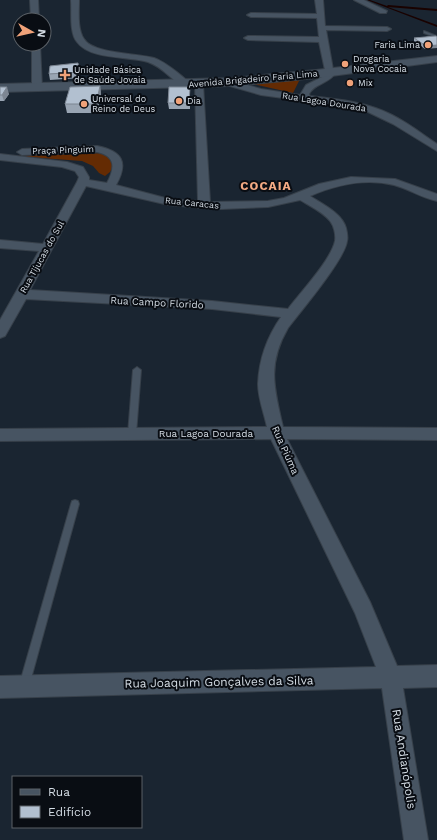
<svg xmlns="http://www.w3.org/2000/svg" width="437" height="840" font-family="'Work Sans',sans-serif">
  <rect width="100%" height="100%" fill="#1a2531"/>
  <!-- green -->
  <path fill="#642b03" d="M300,79L293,93L253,84Z
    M108,153L114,165L110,172L105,176L99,173L93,166L82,161L14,156Z"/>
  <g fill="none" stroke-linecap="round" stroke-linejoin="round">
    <!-- stream -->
    <path fill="#190200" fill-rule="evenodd" d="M367,0H370L387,6L388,5L437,9V11L388,7L437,25V27Z"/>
    <!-- lane casing -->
    <g stroke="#37404a" stroke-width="2">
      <path id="lane" d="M424,31L437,36V38L424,33Z
        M137,367L141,370L136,434L135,436H129L128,434L133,370Z
        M75,500L78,501L79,504L29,686L28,690L24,691L20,690L19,686L71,504L72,501Z"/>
    </g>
    <!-- street casing -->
    <g stroke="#37404a" stroke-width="2">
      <path id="street" d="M30,0H38L39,20H31Z
        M71,0H79C79,11 77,29 84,39C93,54 137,53 154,58C167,63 178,73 189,82L190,84L189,86C187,87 186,87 183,86C171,80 163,67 148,62C129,56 90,60 77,42C69,32 72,13 71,0Z
        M315,0H323L325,26L387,27L391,29L387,31L326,30L334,75C327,84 314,84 309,94L310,96C337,99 367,102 392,115C408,123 422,134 437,144V151L393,124L368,112L335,105L261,95L223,84L222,82L223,80L226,79L261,89L300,95L306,85L326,75L319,42L248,40L244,38L248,36L319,37L317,18L251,17L247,15L251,13L317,14Z
        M354,0H364L387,11L386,13H380Z
        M32,44H40L42,88L37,91L32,88Z
        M199,81L203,84L210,202L268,201L284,198L319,184L351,177L395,179L437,194V201C422,198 409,189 394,185C366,178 335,185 310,196C322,204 342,213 346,228C347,232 348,238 347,241C345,259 301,311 288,328C267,364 274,388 283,427L437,428V440L287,439L370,602L397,666L437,665V687L403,688L428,840H404L382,688L0,698V676L376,667L355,613L271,439L0,441V429L267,427C264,413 258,398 258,384C259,359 267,337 281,317L212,309L26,299L5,336L0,338V320L39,251L0,248V240L43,244L77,182L79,177L75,171L62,167L0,160V154L67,162L83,167L89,177V180L107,183C115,168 116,156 97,152L22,155L17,152L22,149L97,146C122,151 129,162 116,185L169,199L198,201L195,84ZM86,186L169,205L204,208L221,209L268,207L300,200C310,206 323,212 330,221C334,226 336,235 335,241C331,260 300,293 288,309L212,301L30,290Z"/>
    </g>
    <!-- secondary casing -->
    <g stroke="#37404a" stroke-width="2">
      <path id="secondary" d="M437,56V62L316,78L231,86L0,92V84L231,78L316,70Z"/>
    </g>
    <!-- lane -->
    <use href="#lane" fill="#475462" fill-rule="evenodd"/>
    <!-- street -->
    <use href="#street" fill="#475462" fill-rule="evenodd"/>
    <!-- secondary -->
    <use href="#secondary" fill="#475462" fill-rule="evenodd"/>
  </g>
  <!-- wall -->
  <path fill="#99a5b3" d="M436,36L425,49L414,41V38Z
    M79,69L80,78L50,80L49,74Z
    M100,86L101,95L97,113H67L65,104Z
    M0,87L9,94L4,101H0Z
    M190,87V109H169L168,103Z"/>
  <!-- shaded-wall -->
  <path fill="#7d8692" d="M437,45V48L425,49L426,46Z
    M100,86L101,95L97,113L96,104Z
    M7,87L9,94L4,101L2,95Z"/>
  <!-- building -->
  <path fill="#b2c0d0" stroke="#7d8692" d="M436,36L437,37V45L426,46L414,38Z
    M78,63L79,72L49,74L50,66Z
    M100,86L96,104H65L70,87Z
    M0,87H7L2,95H0Z
    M169,87H190L189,103H168Z"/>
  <!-- markers -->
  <g fill="#f0a279" stroke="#090d13" stroke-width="1.5">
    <circle cx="428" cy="45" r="4"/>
    <circle cx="345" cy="64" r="4"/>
    <path d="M63 69h4v4h4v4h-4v4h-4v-4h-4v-4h4z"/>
    <circle cx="350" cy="83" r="4"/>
    <circle cx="179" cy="101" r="4"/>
    <circle cx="84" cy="104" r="4"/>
  </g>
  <g text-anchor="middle" stroke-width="4" stroke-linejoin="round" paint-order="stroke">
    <!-- far-poi labels -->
    <g font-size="9" fill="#d6dee6" stroke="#090d13" text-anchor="start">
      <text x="420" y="48" text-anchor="end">Faria Lima</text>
      <text x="353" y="62">Drogaria<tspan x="353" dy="10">Nova Cocaia</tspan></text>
      <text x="74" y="73">Unidade Básica<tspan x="74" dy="10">de Saúde Jovaia</tspan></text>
      <text x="358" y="86">Mix</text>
      <text x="92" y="102">Universal do<tspan x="92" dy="10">Reino de Deus</tspan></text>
      <text x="187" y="104">Dia</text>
    </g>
    <!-- far-street labels -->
    <g font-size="9" fill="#d6dee6" stroke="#090d13">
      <text transform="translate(253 79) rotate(-5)" y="3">Avenida Brigadeiro Faria Lima</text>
      <text transform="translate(324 102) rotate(9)" y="3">Rua Lagoa Dourada</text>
      <text transform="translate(63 150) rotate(-2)" y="3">Praça Pinguim</text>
      <text transform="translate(192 203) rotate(6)" y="3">Rua Caracas</text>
      <text transform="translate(42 257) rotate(-61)" y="3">Rua Tijucas do Sul</text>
    </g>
    <!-- street labels -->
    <g font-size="10" fill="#d6dee6" stroke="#090d13">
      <text transform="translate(157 302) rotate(3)" y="4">Rua Campo Florido</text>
      <text x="206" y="437">Rua Lagoa Dourada</text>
      <text transform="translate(286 450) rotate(66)" y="4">Rua Piúma</text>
    </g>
    <!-- far-district labels -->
    <g font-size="12" font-weight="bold" letter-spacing="1" fill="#f3aa84" stroke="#090d13">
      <text x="266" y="190">COCAIA</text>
    </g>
    <!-- near-street labels -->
    <g font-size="12" fill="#d6dee6" stroke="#090d13">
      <text transform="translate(219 682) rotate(-1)" y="4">Rua Joaquim Gonçalves da Silva</text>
      <text transform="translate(404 759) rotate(81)" y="4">Rua Andianópolis</text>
    </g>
  </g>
  <!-- legend -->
  <rect x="12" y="776" width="130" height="52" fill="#090d13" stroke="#5b6167"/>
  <rect x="20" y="789" width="20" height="6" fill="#475462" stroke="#5b6167"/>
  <text x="48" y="796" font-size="12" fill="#d6dee6">Rua</text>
  <rect x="20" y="806" width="20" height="12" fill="#b2c0d0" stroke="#5b6167"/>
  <text x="48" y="816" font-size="12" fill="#d6dee6">Edifício</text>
  <!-- north arrow -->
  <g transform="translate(32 32) rotate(98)"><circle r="19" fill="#090d13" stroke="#5b6167"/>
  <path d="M0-3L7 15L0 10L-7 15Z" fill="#f0a279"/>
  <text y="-6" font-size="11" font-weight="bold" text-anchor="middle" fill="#d6dee6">N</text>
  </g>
</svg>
